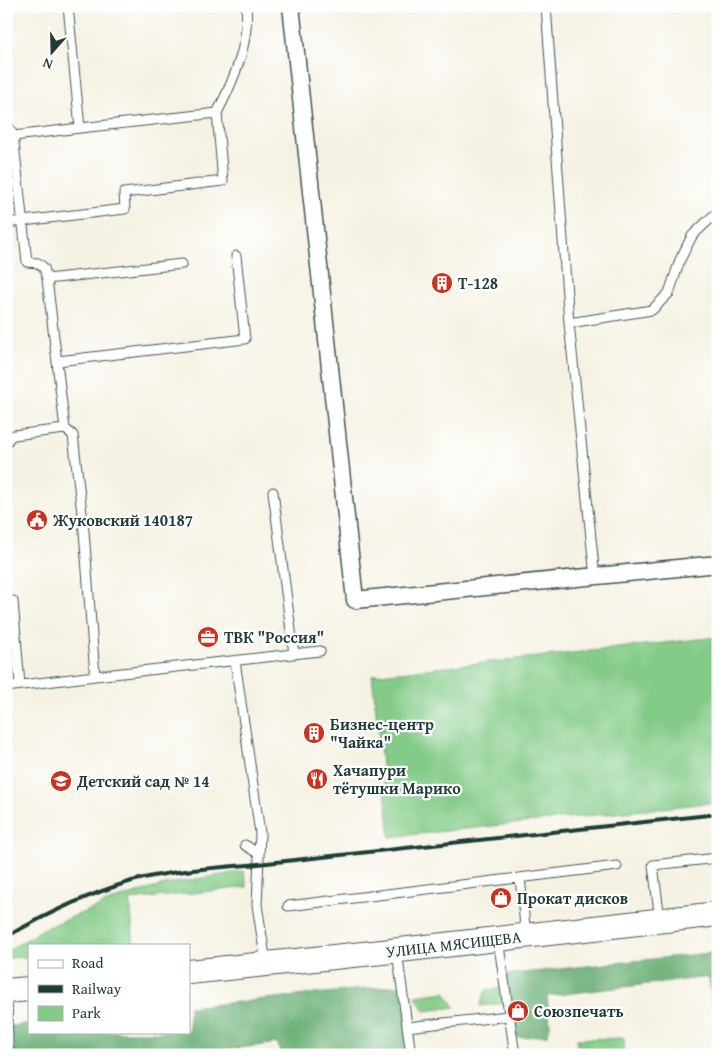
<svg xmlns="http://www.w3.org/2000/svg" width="724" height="1061" font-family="'Gentium Book Plus',serif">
  <rect width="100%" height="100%" fill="#fff"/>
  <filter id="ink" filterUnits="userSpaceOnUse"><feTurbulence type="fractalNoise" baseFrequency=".02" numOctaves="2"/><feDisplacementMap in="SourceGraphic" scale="10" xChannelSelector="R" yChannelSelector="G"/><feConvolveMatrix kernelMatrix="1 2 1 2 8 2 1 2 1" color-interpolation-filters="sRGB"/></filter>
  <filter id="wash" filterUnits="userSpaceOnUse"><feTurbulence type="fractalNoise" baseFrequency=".0096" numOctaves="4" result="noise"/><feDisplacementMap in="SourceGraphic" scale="20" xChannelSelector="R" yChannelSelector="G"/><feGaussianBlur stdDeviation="1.12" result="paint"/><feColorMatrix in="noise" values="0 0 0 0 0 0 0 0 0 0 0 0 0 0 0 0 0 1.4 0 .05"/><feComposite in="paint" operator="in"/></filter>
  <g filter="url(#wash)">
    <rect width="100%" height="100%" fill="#f5f2e3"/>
    <!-- green -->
    <path fill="#83cb87" stroke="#51845e" d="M718,637V802L390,837L372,675Z
      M244,871L247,887L130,900L134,945H29V957L6,958V952L43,929L114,900L168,884Z
      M505,987L507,1003L480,1006L486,990Z
      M445,992L455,1007L425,1011L415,996Z
      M624,1038V1055H577V1039Z"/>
    <!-- forest -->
    <path fill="#6aaf74" stroke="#447654" d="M718,952V1012L712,1006L709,977L547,996L550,1025L548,1035L512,1038L503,975Z
      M402,985L412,1055H280L278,1043L185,1055H10L7,1027L29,1024V1032H189V1007Z"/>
  </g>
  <g filter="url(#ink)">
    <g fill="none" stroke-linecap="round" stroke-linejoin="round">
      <!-- lane casing -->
      <g stroke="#3f584e" stroke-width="11">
        <path id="lane" d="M546,6L569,323L595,577
          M217,113C233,82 250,43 246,6
          M6,123L14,136V143L27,262L38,263L44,268L47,279L65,429L73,435L84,531L95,676L6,687
          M14,136L80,128L68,6
          M6,223L125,209L124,193L223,181L217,113L80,128
          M47,279L182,264
          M569,323L652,310L669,293L680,260L692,236L714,215H718
          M58,361L245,339L236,256
          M6,444L9,438L14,435L65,429
          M273,492L294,654
          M13,601L20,685
          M235,661L260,833L257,905L266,963
          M95,676L320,651
          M245,845L259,854
          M520,878L526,935
          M288,906L617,866
          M660,920L653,865L718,858
          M498,939L515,1055
          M397,951L411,1055
          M7,993L8,1048L10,1055
          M407,1027L509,1016"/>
      </g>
      <!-- street casing -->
      <g stroke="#3f584e" stroke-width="19">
        <path id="street" d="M291,6L355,600L718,564"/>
      </g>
      <!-- secondary casing -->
      <g stroke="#3f584e" stroke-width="26">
        <g id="secondary">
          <path id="s1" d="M189,972L382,952L718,914"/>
          <path d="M6,991L29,989"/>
        </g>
      </g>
      <!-- lane -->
      <use href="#lane" stroke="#fff" stroke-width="9"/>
      <!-- street -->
      <use href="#street" stroke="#fff" stroke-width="16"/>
      <!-- secondary -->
      <use href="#secondary" stroke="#fff" stroke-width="24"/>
      <!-- rail -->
      <path stroke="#1f3d34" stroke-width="4" d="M6,937C46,914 88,894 132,881C173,870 216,868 258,864L718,814"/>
    </g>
  </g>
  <!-- icons -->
  <defs>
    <g id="building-disc" transform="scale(1.125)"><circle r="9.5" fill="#c8321e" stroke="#fff"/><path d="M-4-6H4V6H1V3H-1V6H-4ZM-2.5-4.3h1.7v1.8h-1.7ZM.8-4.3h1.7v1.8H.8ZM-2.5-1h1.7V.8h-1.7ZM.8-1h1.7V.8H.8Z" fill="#fff"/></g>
    <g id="civic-disc" transform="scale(1.125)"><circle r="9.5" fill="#c8321e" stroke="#fff"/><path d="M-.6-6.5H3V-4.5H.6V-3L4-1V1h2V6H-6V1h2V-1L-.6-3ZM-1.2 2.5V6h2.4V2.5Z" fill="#fff"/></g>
    <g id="office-disc" transform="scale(1.125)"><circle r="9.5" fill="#c8321e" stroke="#fff"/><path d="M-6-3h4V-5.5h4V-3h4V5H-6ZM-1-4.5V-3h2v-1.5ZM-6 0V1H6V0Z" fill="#fff"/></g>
    <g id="restaurant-disc" transform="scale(1.125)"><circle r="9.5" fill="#c8321e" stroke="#fff"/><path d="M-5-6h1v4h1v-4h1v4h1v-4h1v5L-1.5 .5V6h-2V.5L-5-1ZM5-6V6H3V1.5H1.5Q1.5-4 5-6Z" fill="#fff"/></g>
    <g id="school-disc" transform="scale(1.125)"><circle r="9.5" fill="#c8321e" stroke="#fff"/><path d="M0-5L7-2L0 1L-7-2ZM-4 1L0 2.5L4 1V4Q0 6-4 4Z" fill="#fff"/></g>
    <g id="shop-disc" transform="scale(1.125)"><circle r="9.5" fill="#c8321e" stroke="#fff"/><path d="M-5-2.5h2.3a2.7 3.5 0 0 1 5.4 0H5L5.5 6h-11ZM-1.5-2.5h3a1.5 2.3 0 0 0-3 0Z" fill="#fff"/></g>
  </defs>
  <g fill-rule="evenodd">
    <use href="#building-disc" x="442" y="283"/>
    <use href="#civic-disc" x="37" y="520"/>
    <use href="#office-disc" x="208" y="637"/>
    <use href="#building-disc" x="314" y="733"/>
    <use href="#restaurant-disc" x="317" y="779"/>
    <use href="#school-disc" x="61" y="781"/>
    <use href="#shop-disc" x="501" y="898"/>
    <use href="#shop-disc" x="518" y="1011"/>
  </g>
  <g text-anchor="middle" stroke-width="4.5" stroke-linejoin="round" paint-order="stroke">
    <!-- poi labels -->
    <g font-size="16" font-weight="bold" fill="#1f3d34" stroke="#fff" text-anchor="start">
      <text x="458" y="289">Т-128</text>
      <text x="53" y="526">Жуковский 140187</text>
      <text x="224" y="643">ТВК "Россия"</text>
      <text x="330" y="730">Бизнес-центр<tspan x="330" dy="18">"Чайка"</tspan></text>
      <text x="333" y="776">Хачапури<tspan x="333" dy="18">тётушки Марико</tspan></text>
      <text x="77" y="787">Детский сад № 14</text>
      <text x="517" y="904">Прокат дисков</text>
      <text x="534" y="1017">Союзпечать</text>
    </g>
    <!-- street labels -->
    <g font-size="16" fill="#1f3d34" stroke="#fff">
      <text dy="6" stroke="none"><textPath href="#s1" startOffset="266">УЛИЦА МЯСИЩЕВА</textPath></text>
    </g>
  </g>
  <!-- margin -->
  <rect width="724" height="1061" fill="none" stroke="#fff" stroke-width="25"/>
  <!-- legend -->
  <rect x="28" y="944" width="162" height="90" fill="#ffffff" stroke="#a5b1ae"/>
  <rect x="38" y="960" width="25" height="8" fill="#ffffff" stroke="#a5b1ae"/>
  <text x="72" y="968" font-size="15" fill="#1f3d34">Road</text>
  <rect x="38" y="985" width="25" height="8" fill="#1f3d34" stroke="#a5b1ae"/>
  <text x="72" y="994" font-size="15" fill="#1f3d34">Railway</text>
  <rect x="38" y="1006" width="25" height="15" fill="#83cb87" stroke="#a5b1ae"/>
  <text x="72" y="1018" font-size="15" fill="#1f3d34">Park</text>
  <!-- north arrow -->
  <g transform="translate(52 52) rotate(200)" stroke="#ffffff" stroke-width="4" paint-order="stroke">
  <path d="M0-4L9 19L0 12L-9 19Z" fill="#1f3d34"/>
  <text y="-8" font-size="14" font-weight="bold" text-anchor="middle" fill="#1f3d34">N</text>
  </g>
</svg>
